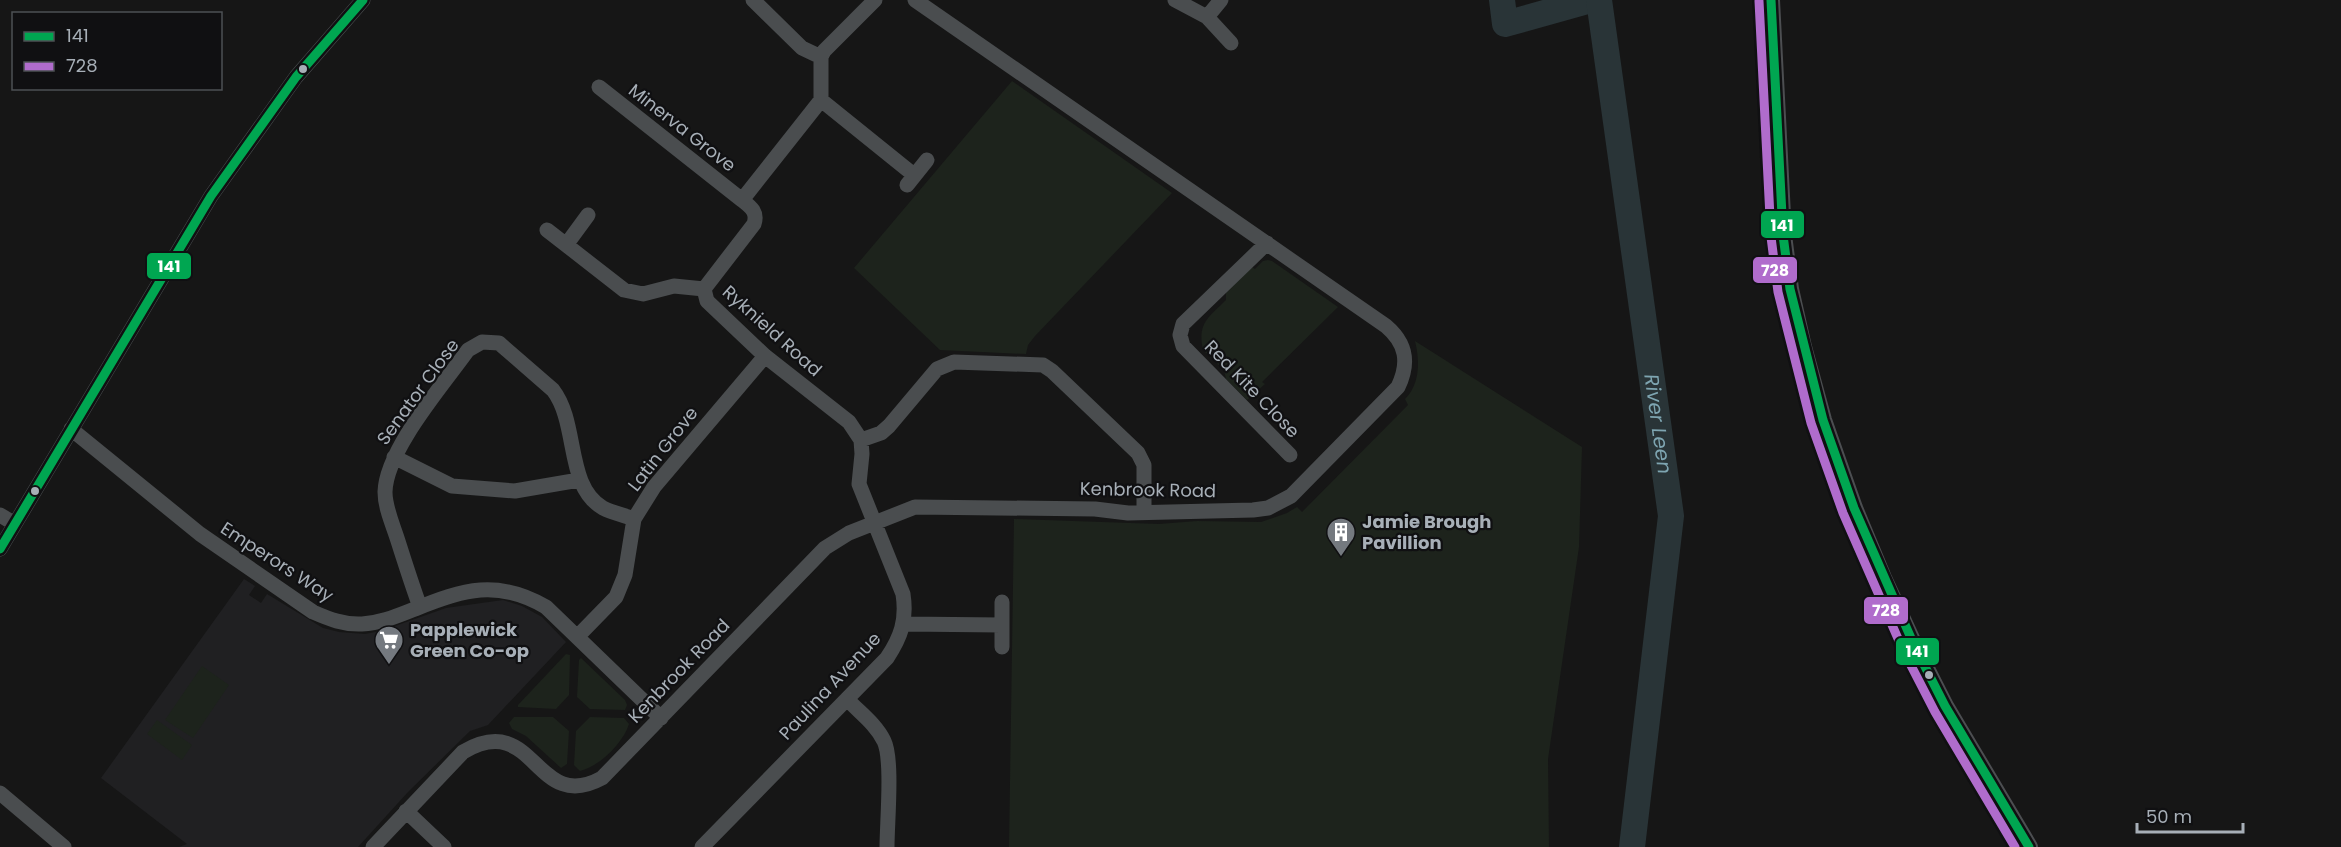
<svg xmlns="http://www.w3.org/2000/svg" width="2341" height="847" font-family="Poppins,sans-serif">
  <rect width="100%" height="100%" fill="#161616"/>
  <!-- built -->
  <path fill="#202022" d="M244,579L255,586L249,595L261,603L267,594L323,628L339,632L365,634L381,631L446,608L503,600L522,606L542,617L566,642L488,725L470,731L408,792L358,847H179L187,844L101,778Z"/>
  <!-- green -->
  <path fill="#1d231c" d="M1012,81L1172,193L1035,336L1028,345L1026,354L940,350L854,268Z
    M1268,260L1272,261L1338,307L1262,382L1265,384L1247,400L1226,379L1224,370L1203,350C1197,323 1209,317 1226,300V293L1252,267L1255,269L1263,261Z
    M1415,341L1582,447L1579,547L1548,759L1549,847H1009L1014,519L1159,524L1197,521L1261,522L1287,513L1297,507L1302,512L1408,405L1405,399C1420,384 1420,361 1415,341Z
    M566,654L570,655L569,695L556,709L518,707V705Z
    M581,658L625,700L627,705L625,710L590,709L577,697L579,660Z
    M202,666L229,685L193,738L165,720Z
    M514,717H553L569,731L567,764L561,768L526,736L512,729L509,723Z
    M590,717L624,718L629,724C623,743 600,766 580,771L574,765L576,731Z
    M157,720L192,745L182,760L147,734Z"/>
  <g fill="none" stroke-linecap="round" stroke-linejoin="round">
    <!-- river -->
    <g stroke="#293437" stroke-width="26">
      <path d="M1502,0L1505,24L1591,0"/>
      <path id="s1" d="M1599,0L1671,516L1632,847"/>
    </g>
    <!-- minor -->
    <path stroke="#4a4d4f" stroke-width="15" d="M753,0L802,48L821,57
      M1175,0L1207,17L1231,43
      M1207,17L1221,0
      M599,87L742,200
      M821,100L914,175
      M907,185L927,160
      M547,230L624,290L643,294L674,286L704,289
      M1267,243L1183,324L1180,335L1183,346L1290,455
      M566,245L588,215
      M71,429L200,534L313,612C329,619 344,625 362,624C381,623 397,616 415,609C463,589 498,579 546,607L661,718
      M861,440L881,433L889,426L937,369L954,362L1043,365L1052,371L1138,453L1144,465V513
      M394,457L452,486L515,491L579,480
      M0,515L15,524
      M0,549L211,196L296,77L363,0
      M420,607C412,585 405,563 398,541C393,525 385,508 385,492C386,450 443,385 468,350L482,342L499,343L553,390C579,424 565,486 603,508C613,513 624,515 634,519
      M904,624L1002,625
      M577,637L616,597L625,575L634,519L654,487L765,356
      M1002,647V602
      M847,699C859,712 876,724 884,741C893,759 887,823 887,847
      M0,793L64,847
      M406,811L444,847
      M373,847L463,752C536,709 534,815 602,778L825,548L849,533L915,507L1095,509L1128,513L1253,510L1268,508L1291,496L1398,387C1410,362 1406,343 1386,326L915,0
      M702,847L887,658C901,637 907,620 903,594L859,484L862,454L861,440L849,422L765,356L707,301L704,289L754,224C758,212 751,207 742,200L821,100V57L824,51L875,0"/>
    <!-- major -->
    <path stroke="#4c4e51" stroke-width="18" d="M1771,0L1783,235L1790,289L1803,347L1823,420L1854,508L1883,578L1914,645L1945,706L2029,847"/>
    <!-- bus-1 casing -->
    <g stroke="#101012" stroke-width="14">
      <path id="bus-1" d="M1771,0L1783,235L1790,289L1823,420L1854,508L1914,645L1945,706L2029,847
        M0,549L211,196L296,77L363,0"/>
    </g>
    <!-- bus-2 casing -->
    <g stroke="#101012" stroke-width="14">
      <path id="bus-2" d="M1759,1L1771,237L1778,292L1811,423L1843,513L1903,650L1935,712L2015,847"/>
    </g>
    <!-- bus-1 -->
    <use href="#bus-1" stroke="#00a651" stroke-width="9"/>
    <!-- bus-2 -->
    <use href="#bus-2" stroke="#b06ccc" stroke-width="9"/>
  </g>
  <!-- icons -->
  <defs>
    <g id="building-pin" transform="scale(1.5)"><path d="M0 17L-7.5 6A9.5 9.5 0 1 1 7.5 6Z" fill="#74797f" stroke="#101012"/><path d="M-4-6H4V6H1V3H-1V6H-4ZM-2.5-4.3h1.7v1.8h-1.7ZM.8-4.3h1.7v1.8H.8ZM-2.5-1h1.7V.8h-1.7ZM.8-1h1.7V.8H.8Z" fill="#fff"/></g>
    <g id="supermarket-pin" transform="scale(1.5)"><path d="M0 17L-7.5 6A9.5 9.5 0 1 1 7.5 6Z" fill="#74797f" stroke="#101012"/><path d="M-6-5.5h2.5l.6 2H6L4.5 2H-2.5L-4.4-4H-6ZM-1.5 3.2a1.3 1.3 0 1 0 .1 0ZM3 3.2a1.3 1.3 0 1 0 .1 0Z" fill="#fff"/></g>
  </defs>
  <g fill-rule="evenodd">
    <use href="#building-pin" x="1341" y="532"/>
    <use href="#supermarket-pin" x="389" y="640"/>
  </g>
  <!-- markers -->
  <g fill="#a7afb7" stroke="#101012" stroke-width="2">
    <circle cx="303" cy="69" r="5"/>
    <circle cx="35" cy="491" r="5"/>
    <circle cx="1929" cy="675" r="5"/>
  </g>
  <g text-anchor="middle" stroke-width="4.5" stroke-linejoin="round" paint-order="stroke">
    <!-- street labels -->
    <g font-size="18" fill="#a7afb7" stroke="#101012">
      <text transform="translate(682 128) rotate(38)" y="6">Minerva Grove</text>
      <text transform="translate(772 331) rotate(42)" y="6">Ryknield Road</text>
      <text transform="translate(1252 389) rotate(46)" y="6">Red Kite Close</text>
      <text transform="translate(418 392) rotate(-54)" y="6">Senator Close</text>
      <text transform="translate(663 449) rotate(-52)" y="6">Latin Grove</text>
      <text transform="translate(1148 490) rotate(1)" y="6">Kenbrook Road</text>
      <text transform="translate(277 562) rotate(33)" y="6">Emperors Way</text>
      <text transform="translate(679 671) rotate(-46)" y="6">Kenbrook Road</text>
      <text transform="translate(830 686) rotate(-47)" y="6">Paulina Avenue</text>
    </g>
    <!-- poi labels -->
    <g font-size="18" font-weight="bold" fill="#a7afb7" stroke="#101012" text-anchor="start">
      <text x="1362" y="528">Jamie Brough<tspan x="1362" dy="21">Pavillion</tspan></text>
      <text x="410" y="636">Papplewick<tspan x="410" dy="21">Green Co-op</tspan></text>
    </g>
    <!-- water labels -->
    <g font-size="20" font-style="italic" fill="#7ea5b1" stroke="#101012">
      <text dy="7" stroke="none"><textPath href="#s1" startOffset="428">River Leen</textPath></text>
    </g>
  </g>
  <g stroke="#101012" stroke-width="2">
    <rect x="1760" y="210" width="45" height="29" rx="6" fill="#00a651"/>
    <rect x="146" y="252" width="46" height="28" rx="6" fill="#00a651"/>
    <rect x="1752" y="256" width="46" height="28" rx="6" fill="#b06ccc"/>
    <rect x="1863" y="596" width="46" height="29" rx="6" fill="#b06ccc"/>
    <rect x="1895" y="637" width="45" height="29" rx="6" fill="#00a651"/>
  </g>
  <g font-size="16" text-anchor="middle" font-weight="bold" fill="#fff">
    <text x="1782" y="231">141</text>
    <text x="169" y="272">141</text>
    <text x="1775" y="276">728</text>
    <text x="1886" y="616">728</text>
    <text x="1917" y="657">141</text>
  </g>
  <!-- legend -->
  <rect x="12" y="12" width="210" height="78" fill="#101012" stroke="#4c5054" stroke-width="1.5"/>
  <rect x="24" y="32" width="30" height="9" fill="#00a651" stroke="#4c5054" stroke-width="1.5"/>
  <text x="66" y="42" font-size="18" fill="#a7afb7">141</text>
  <rect x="24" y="62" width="30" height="9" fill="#b06ccc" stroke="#4c5054" stroke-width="1.5"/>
  <text x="66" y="72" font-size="18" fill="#a7afb7">728</text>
  <!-- scale -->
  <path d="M2137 823v9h106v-9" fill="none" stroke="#a7afb7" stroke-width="3"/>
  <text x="2146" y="823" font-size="18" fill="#a7afb7" stroke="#101012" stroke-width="4.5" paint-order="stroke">50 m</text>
</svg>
